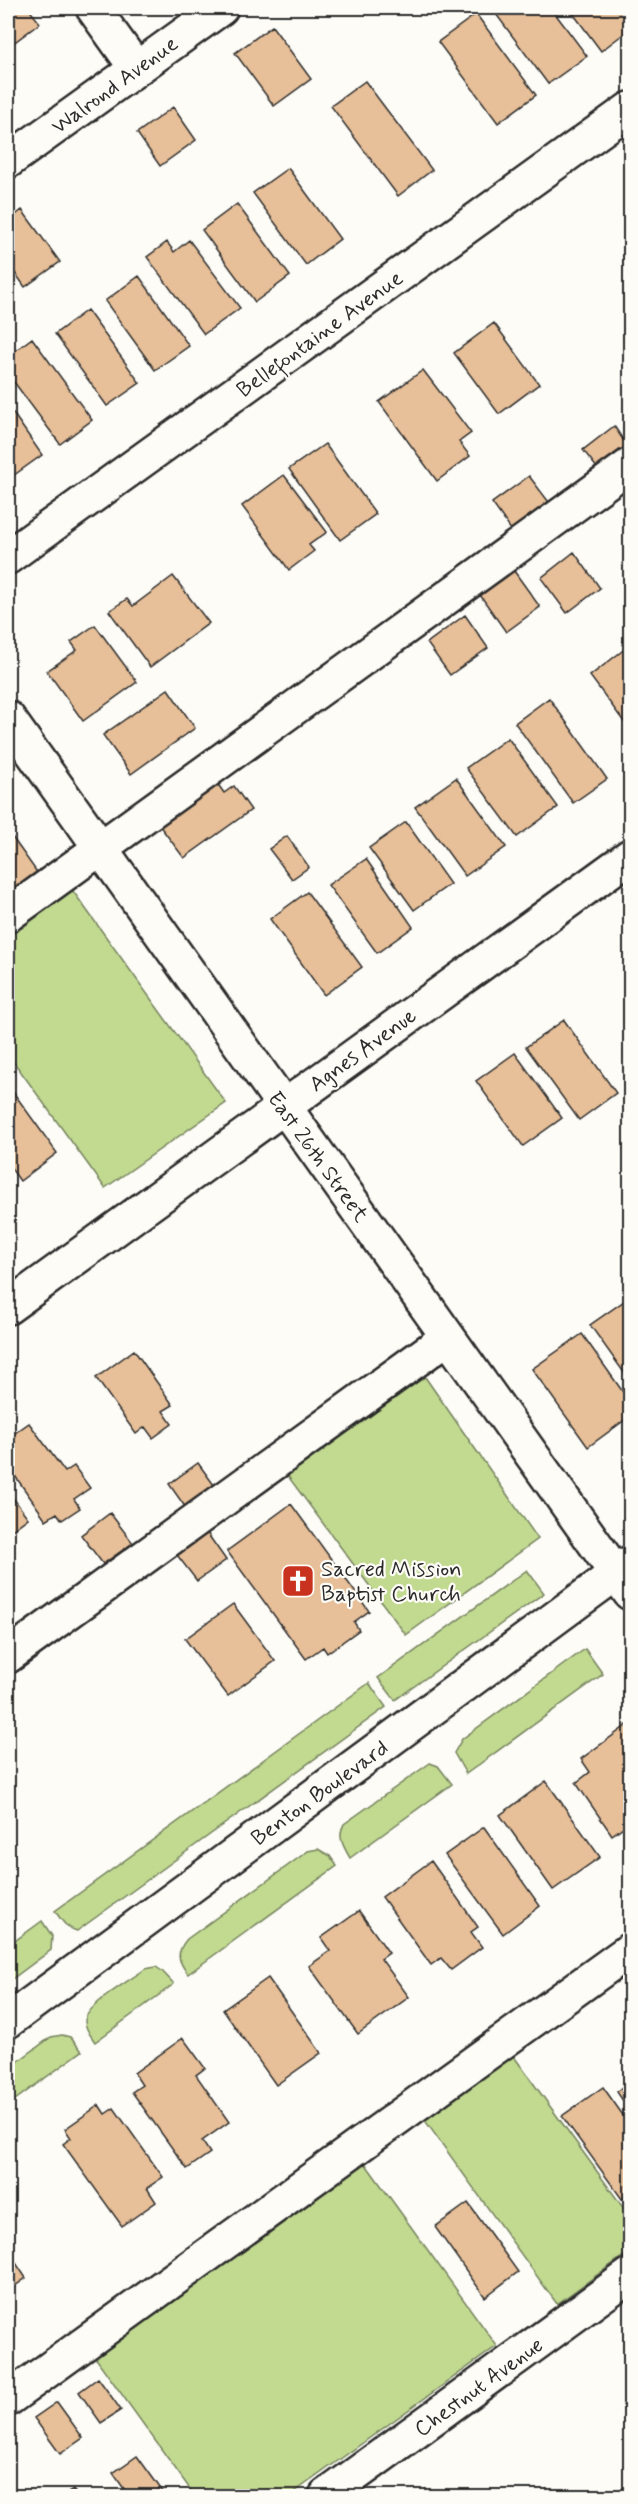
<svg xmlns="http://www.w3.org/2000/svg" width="638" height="2504" font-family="Mynerve,sans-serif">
  <rect width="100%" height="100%" fill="#fdfcf7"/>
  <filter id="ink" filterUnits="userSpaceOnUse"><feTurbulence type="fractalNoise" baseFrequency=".0167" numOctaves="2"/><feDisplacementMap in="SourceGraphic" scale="12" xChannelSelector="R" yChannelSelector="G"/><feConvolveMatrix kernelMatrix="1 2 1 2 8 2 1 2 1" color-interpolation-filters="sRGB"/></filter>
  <g filter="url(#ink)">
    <!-- green -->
    <path fill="#c1da90" stroke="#76825e" stroke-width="1.5" d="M70,887L226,1103L105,1188L8,1054V932Z
      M425,1377L538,1539L406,1635L287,1475Z
      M527,1570L544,1593L395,1700L378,1678Z
      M585,1649L603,1674L466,1774L454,1753L462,1739Z
      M369,1683L386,1707L77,1931C66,1928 62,1921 55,1911Z
      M430,1763L438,1766L452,1784L350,1858C343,1846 337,1836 344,1824Z
      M318,1849L330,1856L337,1866L188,1974C178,1961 175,1953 187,1939L308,1851Z
      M42,1921L52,1936L51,1950L8,1982V1946Z
      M156,1967L162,1971L174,1984L95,2042C91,2036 85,2029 85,2021C86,2005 132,1979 145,1969Z
      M62,2035L70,2037L82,2051L8,2105V2069L51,2037Z
      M510,2051L630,2217V2251L557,2304L421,2115Z
      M362,2159L497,2346L289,2496H195L92,2353Z"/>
    <!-- building -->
    <path fill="#e7bf98" stroke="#2b2b2b" stroke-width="1.5" d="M8,8H28L40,23L8,47Z
      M496,8H551L587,56L548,84L493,10Z
      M569,8H630V29L601,51Z
      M476,14L536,95L498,123L438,42Z
      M272,26L311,79L274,106L235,53Z
      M365,81L432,170L398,196L331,106Z
      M173,107L196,140L160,166L137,133Z
      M288,168L340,239L306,265L253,193Z
      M237,204L290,276L255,302L202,230Z
      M22,210L60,262L25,287L8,263V221Z
      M189,240L240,308L204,334L147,257L167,242L174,252Z
      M139,276L189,346L155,370L105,301Z
      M87,310L140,383L107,406L55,334Z
      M494,323L539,384L499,414L454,353Z
      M32,338L92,420L60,444L8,374V356Z
      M423,370L471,433L459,442L470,456L437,481L379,402Z
      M8,406L42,455L10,478L8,474Z
      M614,426L630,450L601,473L583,450Z
      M325,444L376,514L340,540L289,469Z
      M284,475L327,532L309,545L314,551L289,570L242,506Z
      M529,476L552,506L514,534L492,503Z
      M574,552L600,588L567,613L541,578Z
      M514,571L540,607L506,632L480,595Z
      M173,576L209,623L150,667L109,611L127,599L133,606Z
      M465,615L488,648L450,675L427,643Z
      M95,625L137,682L83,721L47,671L77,650L71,642Z
      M626,648L630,654V730L590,676Z
      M168,689L195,728L131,774L103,735Z
      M549,698L607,779L573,803L515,723Z
      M508,738L558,807L517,837L466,768Z
      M456,778L506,847L465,876L415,807Z
      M217,783L224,793L234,786L251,810L184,858L159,825Z
      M406,822L450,884L414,910L369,848Z
      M287,836L309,867L292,879L269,849Z
      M12,837L39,875L8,898V840Z
      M366,859L413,927L377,953L328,885Z
      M307,892L362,967L324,995L270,919Z
      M564,1020L616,1093L579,1120L526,1047Z
      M515,1053L562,1118L523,1146L476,1081Z
      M8,1085L57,1153L20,1181L8,1164Z
      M630,1297V1381L590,1325Z
      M582,1334L630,1402V1416L588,1447L532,1369Z
      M134,1350L173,1405L163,1411L172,1424L153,1438L145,1427L136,1434L96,1378Z
      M29,1423L65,1472L74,1466L90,1488L74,1499L80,1508L62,1520L57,1513L46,1520L8,1466V1438Z
      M198,1463L217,1489L188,1511L169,1484Z
      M8,1491L28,1518L8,1533Z
      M291,1504L369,1611L354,1622L359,1630L327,1653L323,1647L306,1659L227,1551Z
      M110,1513L133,1543L103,1564L81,1535Z
      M207,1533L226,1560L197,1581L177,1555Z
      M233,1604L275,1661L228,1696L185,1639Z
      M630,1723V1822L612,1835L576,1783L590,1772L581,1759Z
      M546,1781L600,1857L553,1890L500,1815Z
      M484,1827L540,1906L503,1934L445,1855Z
      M431,1861L478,1927L471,1932L482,1947L451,1970L441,1958L431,1965L382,1897Z
      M359,1911L389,1953L381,1959L409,1997L358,2034L309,1966L330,1951L321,1938Z
      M268,1978L321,2053L276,2085L223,2010Z
      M183,2038L205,2068L196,2075L229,2122L202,2141L210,2153L187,2169L132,2092L142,2085L134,2073Z
      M630,2082V2111L617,2092Z
      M603,2087L630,2125V2193L622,2199L562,2116Z
      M99,2105L105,2114L114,2108L163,2177L147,2188L156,2202L122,2226L63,2144L71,2138L65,2129Z
      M468,2203L518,2272L485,2297L435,2227Z
      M8,2251L26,2278L8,2291Z
      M98,2378L121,2410L101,2423L79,2392Z
      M57,2402L83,2438L60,2454L34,2418Z
      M137,2456L166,2496H129L113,2473Z
      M73,2490L78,2496H63Z"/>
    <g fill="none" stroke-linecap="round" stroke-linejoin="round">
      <!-- minor casing -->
      <g stroke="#2b2b2b" stroke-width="38">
        <path id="minor" d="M93,8L136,68
          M8,161L221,8
          M8,557L630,109
          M8,718L630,1593
          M8,915L630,465
          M8,1307L630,856
          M8,1656L448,1337
          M8,2021L630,1563
          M8,2399L630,1950
          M326,2496L630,2275"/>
      </g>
      <!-- minor -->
      <use href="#minor" stroke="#fdfcf7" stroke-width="33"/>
    </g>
  </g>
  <!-- icons -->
  <defs>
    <g id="church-square" transform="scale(1.725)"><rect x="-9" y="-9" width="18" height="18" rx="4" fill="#c8321e" stroke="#fdfcf7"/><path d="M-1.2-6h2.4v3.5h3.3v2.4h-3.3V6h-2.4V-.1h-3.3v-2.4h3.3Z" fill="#fff"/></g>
  </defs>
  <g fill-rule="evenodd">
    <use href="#church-square" x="298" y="1581"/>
  </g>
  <g text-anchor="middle" stroke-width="4.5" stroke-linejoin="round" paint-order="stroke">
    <!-- street labels -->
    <g font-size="22" fill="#2b2b2b" stroke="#fdfcf7">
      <text transform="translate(114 84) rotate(-36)" y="8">Walrond Avenue</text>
      <text transform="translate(319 333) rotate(-36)" y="8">Bellefontaine Avenue</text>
      <text transform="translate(362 1049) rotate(-36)" y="8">Agnes Avenue</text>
      <text transform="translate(319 1156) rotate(54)" y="8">East 26th Street</text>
      <text transform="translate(319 1792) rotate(-36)" y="8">Benton Boulevard</text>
      <text transform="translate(478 2386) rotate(-36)" y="8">Chestnut Avenue</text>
    </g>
    <!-- poi labels -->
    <g font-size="22" fill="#2b2b2b" stroke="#fdfcf7" text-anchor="start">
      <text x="321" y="1576">Sacred Mission<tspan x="321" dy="25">Baptist Church</tspan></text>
    </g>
  </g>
  <!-- margin -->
  <rect width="638" height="2504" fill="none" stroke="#fdfcf7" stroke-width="30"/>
  <rect x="15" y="15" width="608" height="2474" fill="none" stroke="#2b2b2b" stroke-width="2" filter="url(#ink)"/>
</svg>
